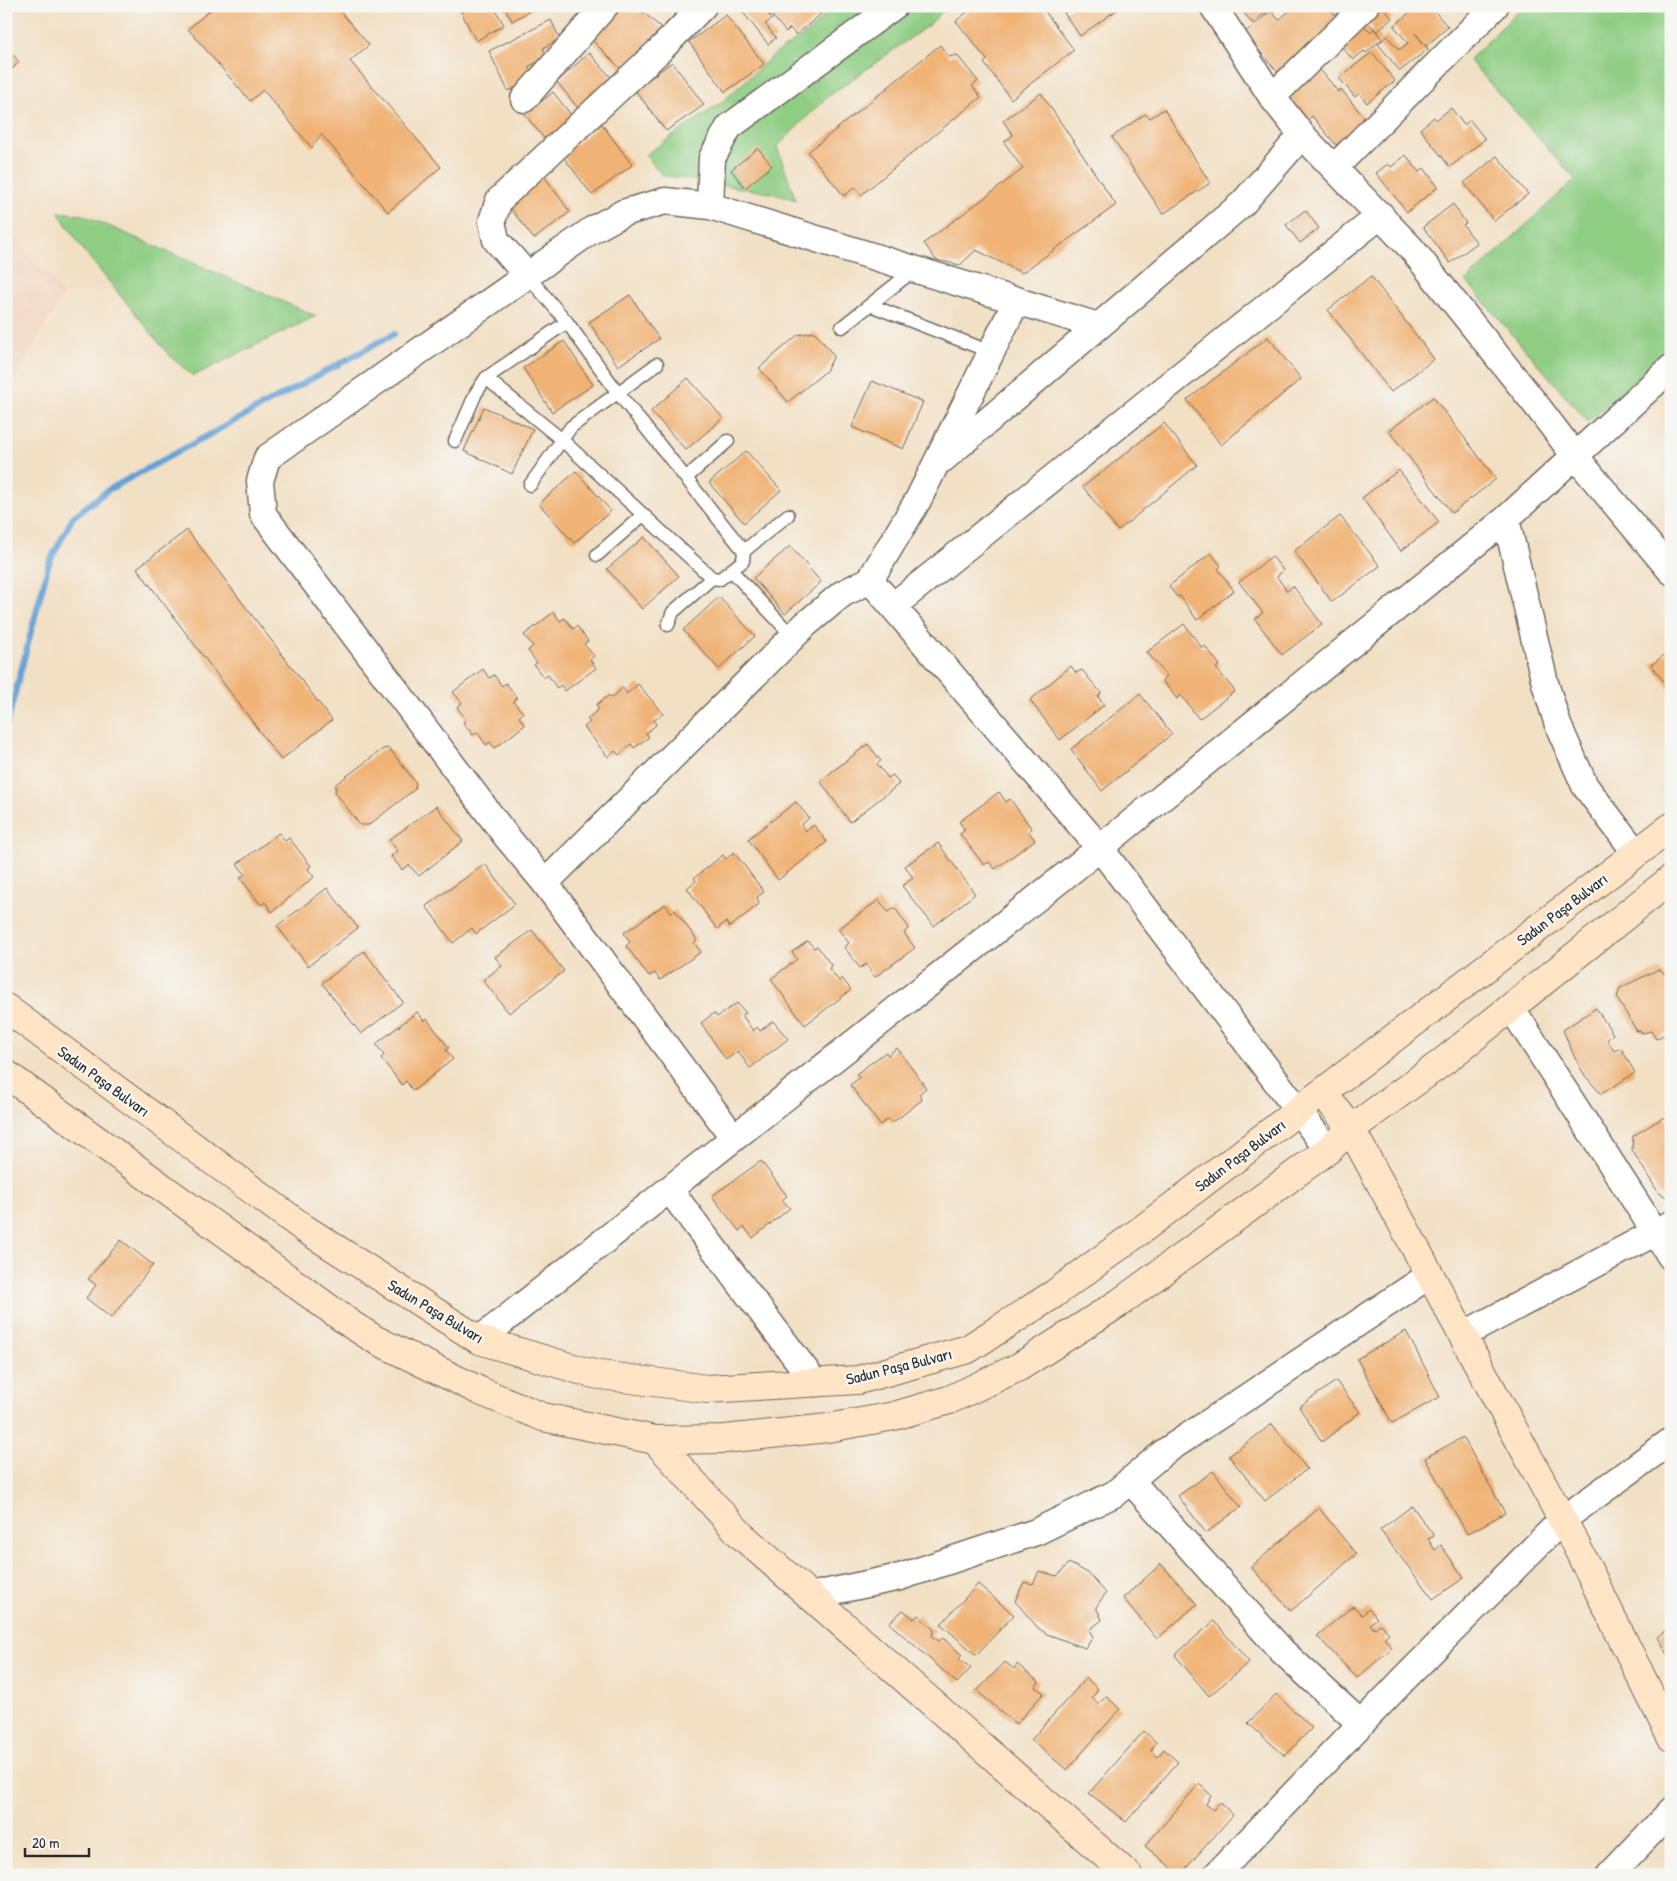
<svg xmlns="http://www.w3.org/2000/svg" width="1677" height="1881" font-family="'Patrick Hand',sans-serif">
  <rect width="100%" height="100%" fill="#f6f6f2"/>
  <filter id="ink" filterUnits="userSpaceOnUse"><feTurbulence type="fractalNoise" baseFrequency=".02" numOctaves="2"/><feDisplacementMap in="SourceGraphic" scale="10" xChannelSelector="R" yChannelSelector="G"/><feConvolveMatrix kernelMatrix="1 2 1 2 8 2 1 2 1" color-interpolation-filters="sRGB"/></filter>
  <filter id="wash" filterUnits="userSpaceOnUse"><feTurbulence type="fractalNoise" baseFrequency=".0096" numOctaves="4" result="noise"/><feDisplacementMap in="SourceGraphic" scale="20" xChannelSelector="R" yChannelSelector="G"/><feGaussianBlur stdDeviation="1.12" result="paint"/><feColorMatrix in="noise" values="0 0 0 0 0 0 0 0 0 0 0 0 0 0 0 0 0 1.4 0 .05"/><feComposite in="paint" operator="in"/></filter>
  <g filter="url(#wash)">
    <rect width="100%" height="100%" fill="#f2e0c5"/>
    <!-- built -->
    <path fill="#f2d4be" d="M6,227L64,294L6,393Z"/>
    <!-- green -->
    <path fill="#8fcd83" stroke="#5d7c57" d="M834,6H948L930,24L826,98L777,147L796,200L777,194L662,175L645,155L722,102L775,54L807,33Z
      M1523,6H1671V347L1588,422L1466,281L1575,179L1469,60Z
      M58,212L83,215L316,316L193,376L170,356L84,251Z"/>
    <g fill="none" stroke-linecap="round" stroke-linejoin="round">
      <!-- stream -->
      <path stroke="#63a1d5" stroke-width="6" d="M6,728L49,563L73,517L108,490L394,334"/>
    </g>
    <g id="blocks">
      <!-- building -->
      <path fill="#f0b275" d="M215,6H336L369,45L350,61L441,167L388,212L321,134L312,148L263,90L250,101L188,29Z
        M458,6H493L504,25L476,41Z
        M504,6H538L512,21Z
        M621,6H636L665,31L625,73L593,41Z
        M738,6H762L772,19L765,24L776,38L768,44Z
        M784,6H814L821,14L796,35L790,28L786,32L772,16Z
        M975,6H1041L1074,50L1011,99L984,63L987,60L956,21Z
        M1074,6H1122L1080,36L1064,13Z
        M1239,6H1275L1252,23Z
        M1295,6H1328L1343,25L1281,76L1244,33L1271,11L1279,20Z
        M1373,6H1382L1392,18L1377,32L1362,16Z
        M1417,6H1430L1448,27L1426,46L1415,33L1428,49L1400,71L1378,44L1387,36L1399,50L1408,43L1394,26Z
        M726,15L764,64L725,92L689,42Z
        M551,20L560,39L543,48L547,57L528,67L535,78L508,91L489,51Z
        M1360,21L1370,32L1374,29L1382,39L1366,53L1364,51L1353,60L1337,41Z
        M940,45L949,57L957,55L978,81L972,86L981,97L861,195L855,187L844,196L808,152Z
        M6,47L19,62L6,75Z
        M1372,52L1395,81L1367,103L1359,93L1355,97L1339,78Z
        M589,53L615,82L581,112L557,82Z
        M672,62L704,105L666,131L635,90Z
        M1316,64L1338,92L1341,89L1366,120L1336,145L1312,116L1308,120L1288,95Z
        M553,92L575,120L548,143L525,115Z
        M1041,93L1116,205L1022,273L976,250L960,265L936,260L924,243L1023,169L1004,142L1013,135L1003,121Z
        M1451,108L1464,125L1470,120L1485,139L1450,167L1420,129L1434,117L1436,120Z
        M1164,109L1210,183L1163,214L1112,137L1145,114L1150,118Z
        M602,124L632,165L592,195L562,155Z
        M758,148L772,166L745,188L731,170Z
        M1406,155L1419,172L1424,168L1438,187L1407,212L1376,173L1388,164L1391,167Z
        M1497,156L1528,194L1494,221L1464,183Z
        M544,176L570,212L534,239L507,204Z
        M1453,204L1466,223L1463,225L1477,243L1450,263L1423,227Z
        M1305,210L1319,228L1300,243L1286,225Z
        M1371,276L1434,359L1391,392L1328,310Z
        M630,295L659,339L618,366L589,322Z
        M815,332L834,356L826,371L788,402L759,368L798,335Z
        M1268,337L1301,379L1221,445L1187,400Z
        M564,341L593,385L552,412L523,368Z
        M688,378L723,418L686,450L651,411Z
        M872,381L923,402L903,449L852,427Z
        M1433,397L1496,479L1452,513L1389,431Z
        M484,407L533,429L512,474L464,451Z
        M1164,423L1197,465L1118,531L1083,487Z
        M746,451L781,490L744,523L709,483Z
        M1399,470L1439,522L1401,551L1362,498Z
        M576,471L611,511L574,543L539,504Z
        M1340,516L1380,566L1332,602L1294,551Z
        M187,530L332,720L281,760L137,568Z
        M644,537L679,576L642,609L607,569Z
        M790,546L821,582L785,614L753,578Z
        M1211,553L1221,566L1218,569L1234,591L1197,620L1180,596L1177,597L1169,586Z
        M1272,556L1283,570L1277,577L1287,591L1293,586L1322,624L1282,655L1255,619L1263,613L1239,582Z
        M719,597L755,636L719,669L683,630Z
        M554,612L560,621L565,618L573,629L577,626L588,641L584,644L594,656L590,660L596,668L565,691L561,685L557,688L548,675L544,678L534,665L537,663L528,651L533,646L524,635Z
        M1184,624L1202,648L1205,646L1220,665L1216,668L1235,691L1199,719L1181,695L1177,699L1162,680L1167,676L1147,652Z
        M1671,650V691L1651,665Z
        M1071,666L1076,673L1082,670L1101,693L1098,697L1104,705L1060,740L1030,700Z
        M483,669L489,678L494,675L502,686L506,683L517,698L513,701L523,713L519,717L525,725L495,748L490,742L486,745L477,732L473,735L463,722L466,720L457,707L462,703L453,692Z
        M638,684L663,714L654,720L656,725L646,733L649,737L634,748L631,744L619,755L615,751L608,757L584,727L590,722L587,719L599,709L596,705L609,695L611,698L623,688L627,694Z
        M1140,694L1172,734L1102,791L1071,749Z
        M868,744L881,761L877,764L888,778L893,775L899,784L850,822L820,781Z
        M389,748L416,783L415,789L369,825H360L335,792L336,784L383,749Z
        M999,792L1006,802L1010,799L1032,829L1028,831L1035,840L995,869L989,862L984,865L960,834L965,830L959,822Z
        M796,802L809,818L801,825L806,831L814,825L827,842L778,880L748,839Z
        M436,806L463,841L419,876L409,865L402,870L391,856L398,851L389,840Z
        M279,833L285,841L289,838L311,866L308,869L314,877L272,912L265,902L261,905L240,878L245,874L237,864Z
        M938,843L975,894L934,926L902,886L913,878L905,866Z
        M734,852L764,892L757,897L759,904L730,927L726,922L717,929L687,888L696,881L694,878L723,855L726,859Z
        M485,864L515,904L476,934L472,928L453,943L426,906Z
        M327,888L358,928L308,966L277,926Z
        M879,900L888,912L895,908L909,928L904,933L915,948L875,977L866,964L860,968L844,947L849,943L838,929Z
        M665,904L672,913L675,910L697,940L694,943L701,952L660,980L655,973L649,976L626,946L630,942L624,933Z
        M532,930L564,971L509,1013L483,980L502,966L495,957Z
        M808,941L814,948L817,946L831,965L829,969L839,981L842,978L851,990L805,1025L771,979L797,959L792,952Z
        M364,951L403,1002L361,1034L322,983Z
        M1659,969L1666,975L1671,983V1031L1656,1039L1651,1031L1643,1033L1636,1030L1617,998L1620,988Z
        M737,1003L746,1013L742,1015L753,1031L757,1027L760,1031L773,1021L788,1039L750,1068L738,1051L726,1060L701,1023L714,1013L717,1017Z
        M1596,1008L1613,1034L1607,1040L1614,1051L1621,1048L1635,1073L1601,1094L1585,1076L1574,1056L1563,1030Z
        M417,1012L424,1021L427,1019L449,1048L446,1050L453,1059L413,1091L406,1081L402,1085L381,1058L384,1055L376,1044Z
        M897,1048L926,1088L919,1094L922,1100L892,1123L888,1119L880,1125L850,1085L859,1078L856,1074L886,1052L888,1055Z
        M1664,1117L1671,1127V1200L1658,1192L1632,1150L1633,1136Z
        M761,1161L787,1196L782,1200L790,1208L753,1238L744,1227L739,1231L712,1196Z
        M121,1240L153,1265L111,1318L86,1298L96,1285L88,1279Z
        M1406,1331L1440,1397L1392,1423L1357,1359Z
        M1336,1381L1360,1412L1322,1442L1299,1407Z
        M1272,1424L1307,1469L1265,1501L1229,1456Z
        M1463,1437L1505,1513L1467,1534L1425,1458Z
        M1213,1471L1241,1507L1206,1533L1178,1496Z
        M1412,1506L1434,1536L1428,1539L1435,1550L1441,1545L1464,1578L1433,1599L1380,1530Z
        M1319,1508L1356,1554L1291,1611L1251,1567Z
        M1069,1563L1088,1573L1106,1593L1096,1607L1102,1620L1089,1630L1093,1637L1085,1648L1047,1634L1038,1628L1015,1601L1024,1582L1033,1584L1039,1571L1057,1576Z
        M1161,1564L1197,1604L1157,1639L1123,1598Z
        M978,1584L1014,1615L976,1655L941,1624Z
        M1353,1606L1362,1615L1369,1609L1377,1618L1370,1624L1374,1629L1380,1624L1389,1633L1384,1638L1392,1648L1357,1678L1317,1636Z
        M903,1610L914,1619L918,1615L934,1630L932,1636L939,1641L943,1638L962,1655L959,1659L971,1668L957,1683L889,1623Z
        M1214,1621L1249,1662L1209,1696L1175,1655Z
        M1671,1627V1660L1658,1637Z
        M1005,1662L1014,1669L1017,1664L1039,1682L1035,1687L1044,1693L1016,1724L977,1691Z
        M1086,1678L1098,1689L1092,1698L1099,1704L1106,1696L1120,1709L1067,1770L1031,1740Z
        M1276,1694L1312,1728L1285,1756L1248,1723Z
        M1144,1731L1156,1742L1151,1751L1158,1757L1164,1749L1178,1762L1126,1822L1089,1793Z
        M1199,1784L1211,1795L1206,1804L1213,1810L1220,1802L1233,1815L1180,1875L1145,1846Z
        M6,1863L18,1875H6Z"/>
    </g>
  </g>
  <g filter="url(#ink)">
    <use href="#blocks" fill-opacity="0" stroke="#716a61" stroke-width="1"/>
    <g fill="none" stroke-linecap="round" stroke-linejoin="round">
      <!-- lane casing -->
      <g stroke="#716a61" stroke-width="15">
        <path id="lane" d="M870,305L991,352
          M842,327L914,270
          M486,378L562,440L712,578L720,579L743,561L744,551L618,393L567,322L527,275
          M455,441L476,393L486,378L567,322
          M686,478L728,441
          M530,485L571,427L657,364
          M744,551L788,515
          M597,555L643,515
          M731,570L793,637
          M668,625L673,612L712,578"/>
      </g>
      <!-- street casing -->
      <g stroke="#716a61" stroke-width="29">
        <path id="street" d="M1213,6L1272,97L1302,135L1411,248L1537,406L1575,456L1671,571
          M1272,97L1365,6
          M524,99L605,6
          M1335,167L1495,6
          M710,206L712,158L729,127L894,6
          M527,275L496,240L492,221L499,200L660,50L703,6
          M943,459L1243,203L1302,135
          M1506,519L1545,683L1558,725L1585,786L1636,853
          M870,580L1100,848L1328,1150
          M893,606L1381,215
          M545,883L806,624L842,594L870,580L918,500L1017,300
          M1511,1007L1671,1257
          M734,1138L545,883L506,836L263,514L260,481L267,458L592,230L623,213L665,201L710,206L1098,326
          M669,1189L815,1383
          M1463,1335L1669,1225
          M479,1340L1100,848L1506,519L1671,368
          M1130,1480L1282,1651L1361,1724
          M810,1596L900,1577L1036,1532L1114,1494L1163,1453L1430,1275
          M1216,1875L1407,1676L1562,1520L1671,1441
          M1610,1875L1671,1811"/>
      </g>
      <!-- secondary casing -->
      <g stroke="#716a61" stroke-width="30">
        <path id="secondary" d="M6,1008L305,1229L479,1340L593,1374L707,1389L858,1380L968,1349L1054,1294L1144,1228L1671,827
          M6,1074L352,1325L376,1340L480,1391L543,1417L655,1440L725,1439L828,1428L894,1416L949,1400L1019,1367L1119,1303L1328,1150L1351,1129L1444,1061L1671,879
          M1323,1092L1351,1129L1576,1545L1671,1737
          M655,1440L741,1535L1128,1875"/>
      </g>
      <!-- lane -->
      <use href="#lane" stroke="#fff" stroke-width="12"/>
      <!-- street -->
      <use href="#street" stroke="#fff" stroke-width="26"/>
      <!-- secondary -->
      <use href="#secondary" stroke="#ffe4c6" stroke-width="28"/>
    </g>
  </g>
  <g text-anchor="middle" stroke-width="4.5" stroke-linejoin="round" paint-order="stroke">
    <!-- street labels -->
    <g font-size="16" fill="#2b2b2b" stroke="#f6f6f2">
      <text transform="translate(1562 909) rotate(-37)" y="6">Sadun Paşa Bulvarı</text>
      <text transform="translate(104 1081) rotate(36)" y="6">Sadun Paşa Bulvarı</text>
      <text transform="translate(1240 1155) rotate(-37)" y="6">Sadun Paşa Bulvarı</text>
      <text transform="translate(436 1311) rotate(31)" y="6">Sadun Paşa Bulvarı</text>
      <text transform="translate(899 1366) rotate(-14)" y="6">Sadun Paşa Bulvarı</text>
    </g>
  </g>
  <!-- margin -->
  <rect width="1677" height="1881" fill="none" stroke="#f6f6f2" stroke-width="25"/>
  <!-- scale -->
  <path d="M25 1848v8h64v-8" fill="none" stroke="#2b2b2b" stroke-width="2.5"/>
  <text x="32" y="1848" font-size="15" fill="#2b2b2b" stroke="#f6f6f2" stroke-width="4" paint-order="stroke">20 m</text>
</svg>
